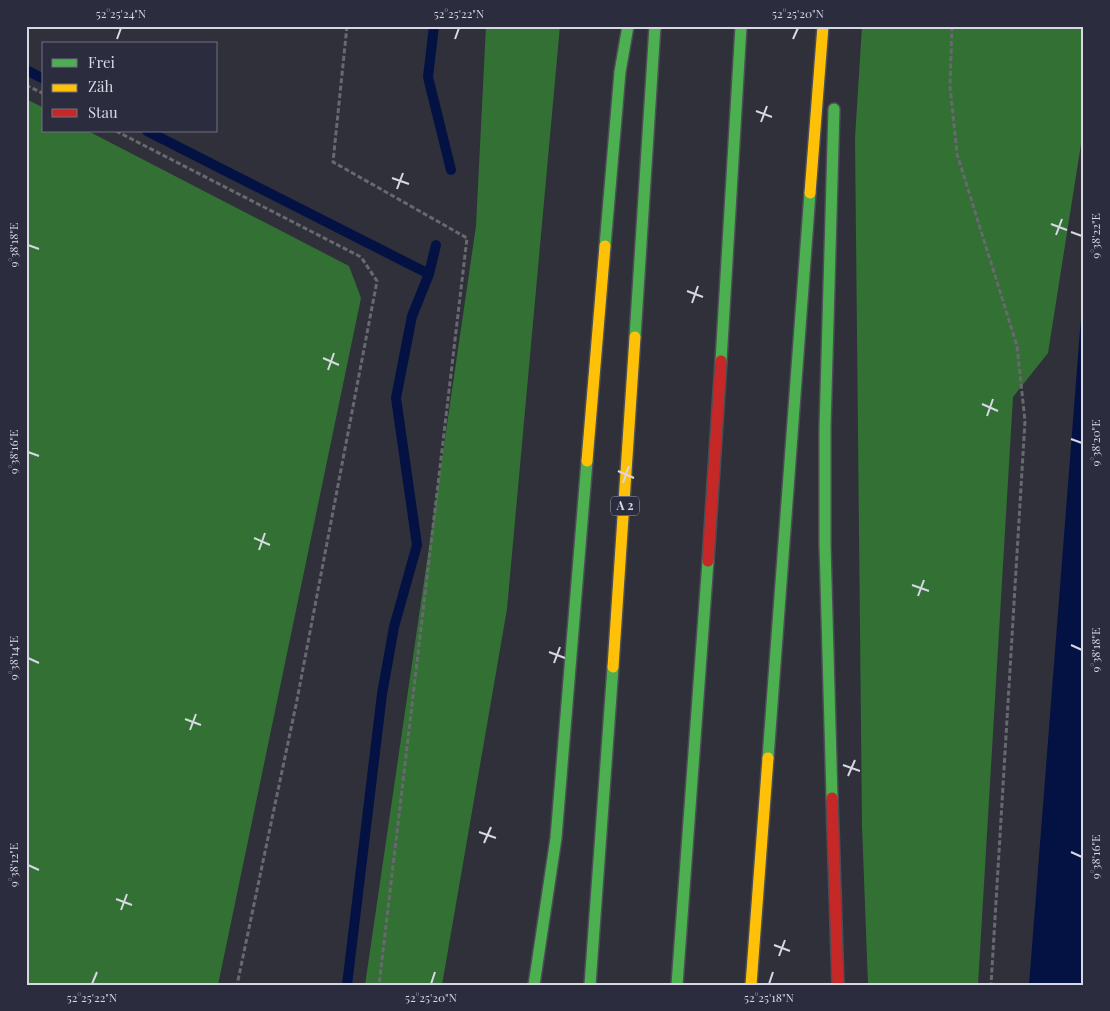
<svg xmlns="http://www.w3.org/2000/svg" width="1110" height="1011" font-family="'Playfair Display',serif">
  <rect width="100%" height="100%" fill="#2f303a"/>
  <!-- forest -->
  <path fill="#327034" d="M486,26H560L507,609L442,985H365L476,226Z
    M862,26H1084V125L1048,353L1013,397L978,985H868L862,826L855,138Z
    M26,99L44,108V131H88L349,266L361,298L218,985H26Z"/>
  <!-- water -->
  <path fill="#041243" d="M1084,279V985H1029Z"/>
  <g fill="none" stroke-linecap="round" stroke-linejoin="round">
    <!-- stream -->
    <path stroke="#041243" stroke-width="10" d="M434,26L428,77L451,170
      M26,70L44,79
      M147,131L429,274L412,316L396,398L417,545L394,627L382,694L347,985
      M429,274L436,245"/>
    <!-- fast casing -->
    <g stroke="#4b4c54" stroke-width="14">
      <path id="fast" d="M605,246L620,72L628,26
        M635,337L655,26
        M721,361L741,26
        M768,758L810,193
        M832,798L825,545V428L834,109
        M534,985L556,838L587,461
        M590,985L613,667
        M677,985L708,561"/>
    </g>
    <!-- slow casing -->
    <g stroke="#4b4c54" stroke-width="14">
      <path id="slow" d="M810,193L823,26
        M587,461L605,246
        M613,667L635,337
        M751,985L768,758"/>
    </g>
    <!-- jam casing -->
    <g stroke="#4b4c54" stroke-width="14">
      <path id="jam" d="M708,561L721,361
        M832,798L838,985"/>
    </g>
    <!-- path -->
    <path stroke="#68686f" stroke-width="3" stroke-dasharray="5 2.5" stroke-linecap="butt" d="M347,26L333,162L467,238L379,985
      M952,26L950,86L957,154L1017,346L1025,421L991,985
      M26,85L44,94
      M116,131L361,257L377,281L297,700L237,985"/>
    <!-- fast -->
    <use href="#fast" stroke="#4caf50" stroke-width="11"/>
    <!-- slow -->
    <use href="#slow" stroke="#ffc107" stroke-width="11"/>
    <!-- jam -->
    <use href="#jam" stroke="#c62828" stroke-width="11"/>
  </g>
  <!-- ticks -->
  <path fill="none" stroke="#d7d8e4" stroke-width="2" d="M117,39L121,28M455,39L459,28M793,39L798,28M756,111L772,117M761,122L767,106M392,178L409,184M397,189L403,173M1051,224L1067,230M1071,232L1082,236M1056,235L1062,219M28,245L39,249M687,291L703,297M692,303L698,286M323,358L339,365M328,370L334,353M982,404L998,411M987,416L993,399M1071,439L1082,443M28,452L39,456M618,471L634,478M623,483L629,466M254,538L270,545M259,550L265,533M912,585L929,591M918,596L924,580M1071,645L1082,650M549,652L565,658M28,658L39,663M554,663L560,647M185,719L201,725M190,730L196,714M843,765L860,771M848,776L855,760M479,832L496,838M484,843L491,827M1071,852L1082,857M28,865L39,870M116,899L132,905M121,910L127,894M774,945L790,951M779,956L785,940M92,984L97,972M431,984L435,972M769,984L773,972"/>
  <g text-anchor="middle" stroke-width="4" stroke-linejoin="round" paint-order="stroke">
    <!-- shield labels -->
    <rect fill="#2b2d3e" stroke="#a3a5b2" stroke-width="1" x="611" y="496.5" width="28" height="19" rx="4"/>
    <g font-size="12" font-weight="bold" fill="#d7d8e4">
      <text x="625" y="510">A 2</text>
    </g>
  </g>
  <!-- border -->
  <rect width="1110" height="1011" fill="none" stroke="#2b2d3e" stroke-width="55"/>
  <!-- legend -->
  <rect x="42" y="42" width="175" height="90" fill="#2b2d3e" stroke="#707180"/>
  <rect x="52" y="59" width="25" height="8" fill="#4caf50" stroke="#707180"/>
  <text x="88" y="68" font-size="15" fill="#d7d8e4">Frei</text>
  <rect x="52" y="84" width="25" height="8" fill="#ffc107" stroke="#707180"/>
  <text x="88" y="92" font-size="15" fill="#d7d8e4">Zäh</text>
  <rect x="52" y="109" width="25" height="8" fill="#c62828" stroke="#707180"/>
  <text x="88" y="118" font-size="15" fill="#d7d8e4">Stau</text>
  <rect x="28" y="28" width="1054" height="956" fill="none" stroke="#d7d8e4" stroke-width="2"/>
  <g font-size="12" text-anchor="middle" fill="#d7d8e4">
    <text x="121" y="18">52°25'24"N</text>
    <text x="459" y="18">52°25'22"N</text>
    <text x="798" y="18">52°25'20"N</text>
    <text transform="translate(1096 236) rotate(-90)" y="4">9°38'22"E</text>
    <text transform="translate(14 245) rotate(-90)" y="4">9°38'18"E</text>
    <text transform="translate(1096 443) rotate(-90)" y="4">9°38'20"E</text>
    <text transform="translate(14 452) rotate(-90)" y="4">9°38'16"E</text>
    <text transform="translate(1096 650) rotate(-90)" y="4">9°38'18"E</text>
    <text transform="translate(14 658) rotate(-90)" y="4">9°38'14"E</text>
    <text transform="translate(1096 857) rotate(-90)" y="4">9°38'16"E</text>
    <text transform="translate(14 865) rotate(-90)" y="4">9°38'12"E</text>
    <text x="92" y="1002">52°25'22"N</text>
    <text x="431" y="1002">52°25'20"N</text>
    <text x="769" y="1002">52°25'18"N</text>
  </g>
</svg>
